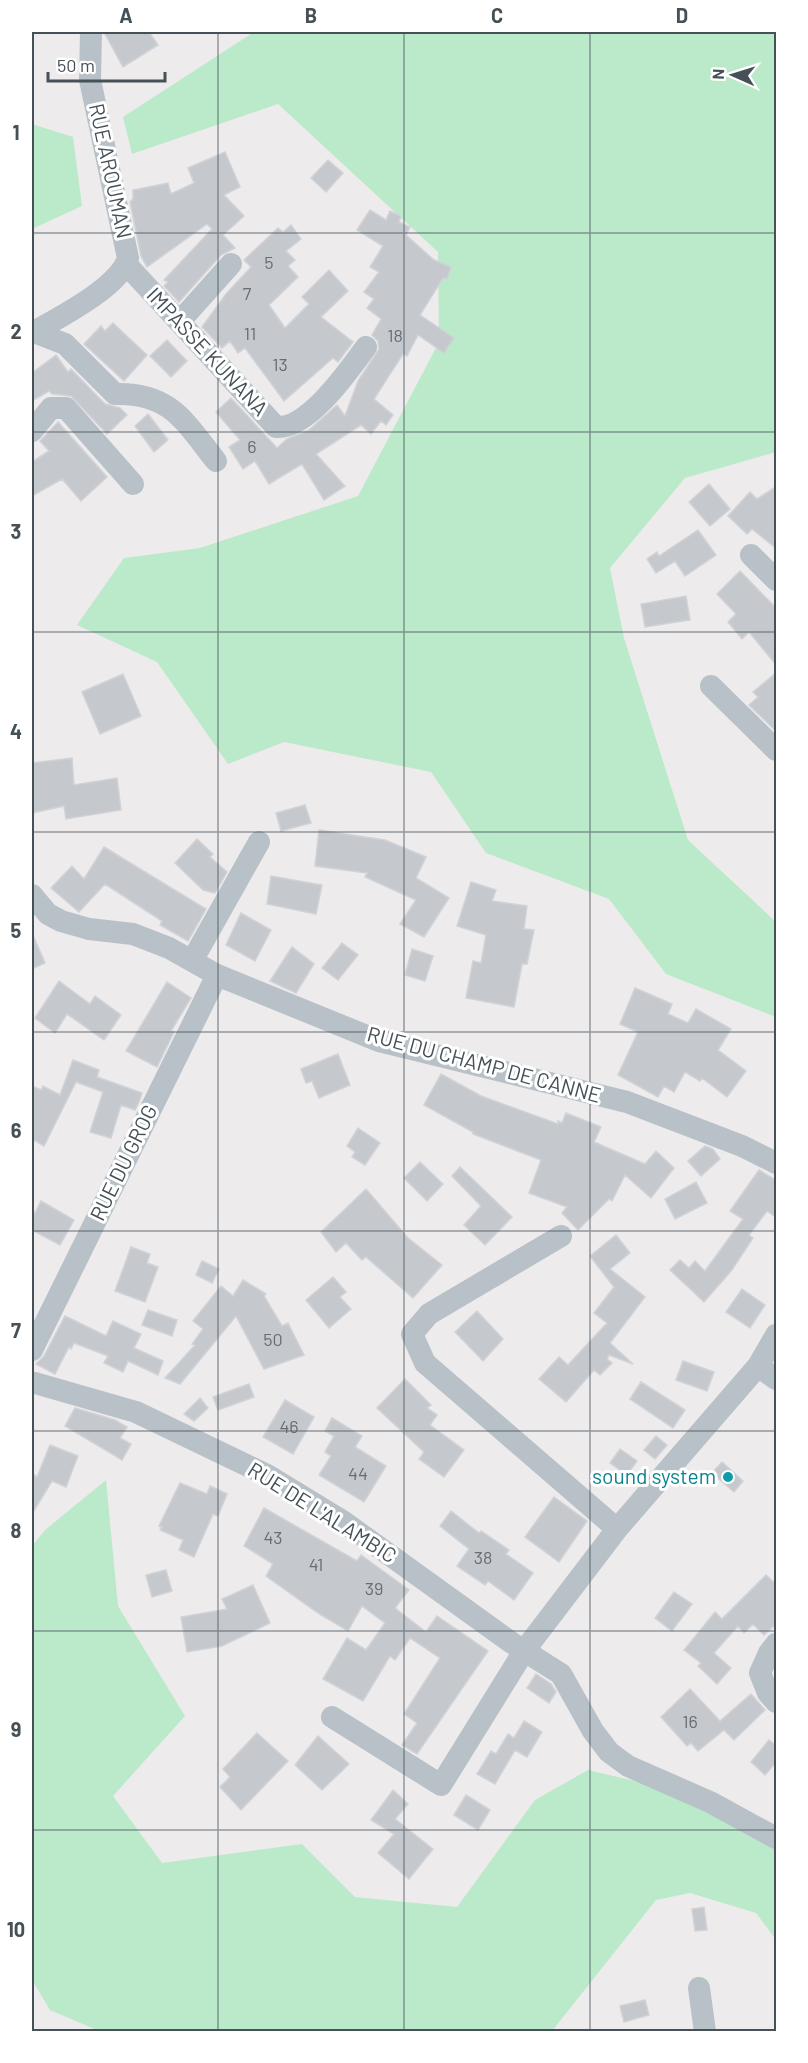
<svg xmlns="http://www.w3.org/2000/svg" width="808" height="2063" font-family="Barlow,sans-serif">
  <rect width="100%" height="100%" fill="#eeebec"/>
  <!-- green -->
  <path fill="#bbeaca" d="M254,32H776V452L685,478L610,568L624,638L688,840L776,922V1017L666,974L609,899L486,853L431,772L284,742L228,764L157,662L77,625L124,558L200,548L358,496L439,342L438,252L278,104L132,154L123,117Z
    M32,124L73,137L82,206L32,229Z
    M106,1480L118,1606L185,1716L113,1796L162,1863L302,1844L355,1897L457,1907L535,1800L588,1770L677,1791L776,1847V1940L756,1913L690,1893L656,1900L552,2031H99L50,2010L32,1980V1546L45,1530Z"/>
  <!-- building -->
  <path fill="#c5c9ce" stroke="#d0d2d7" stroke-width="1.5" d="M104,32H149L158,45L123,67Z
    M225,152L240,187L224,195L244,216L223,235L235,248L221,255L179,302L164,286L168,282L164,280L212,229L207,224L147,267L141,256L130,202L133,199V190L168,183L171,194L194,183L188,168Z
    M328,160L343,173L326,192L311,178Z
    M370,210L386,220L390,211L401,216L399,222L410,227L406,235L434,260L451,267L447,279L443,278L420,315L454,338L444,353L418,335L407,356L403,354L374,399L393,415L386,425L381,421L371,434L361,425L316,454L345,486L324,500L302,464L269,484L255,461L243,469L229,447L240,440L216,412L231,398L277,448L287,439L309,430L337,405L345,416L358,381L379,349L378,341L372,335L381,319L367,308L374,299L364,292L379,272L370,267L383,246L357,230Z
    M291,225L301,239L286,251L295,260L288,266L298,277L269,305L285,328L309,304L302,297L329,270L348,291L321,317L353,342L338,362L333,358L284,401L245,348L238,353L230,341L222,348L202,327L226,294L251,267L244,260L278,228L283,232Z
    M113,323L147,355L124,381L84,344L101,326L105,331Z
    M167,340L187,361L171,377L150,356Z
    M56,355L68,372L71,369L105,404L120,408L127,415L107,434L71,396L52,394L49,391L32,401V373Z
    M148,414L168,440L154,452L135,426Z
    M58,422L107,477L81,501L62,479L32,496V462L49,451L40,441Z
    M709,484L730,509L710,526L689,502Z
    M777,486V549L752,529L747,534L728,516L750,492L757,499Z
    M698,530L716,555L685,576L675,561L656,573L647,559L657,552L659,556Z
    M740,571L777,609V666L749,632L742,639L728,622L736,614L717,594Z
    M686,596L690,620L645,627L641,604Z
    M777,672V732L749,705L758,697L753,692Z
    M123,674L141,716L100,734L82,692Z
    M72,758L74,785L117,778L121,810L66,819L64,806L32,813V763Z
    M305,805L311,823L281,831L276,813Z
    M319,830L385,840L426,857L416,878L449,898L424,937L400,924L416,900L365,877L367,873L315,866Z
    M197,839L213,854L210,857L227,872L215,893L203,890L175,863Z
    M104,847L206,909L188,941L160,925L162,921L105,884L79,912L51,888L72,866L84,879Z
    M271,876L322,885L316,914L267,904Z
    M471,882L496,890L492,901L527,906L524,929L534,930L527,964H522L514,1007L466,998L473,961L481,963L486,935L457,926Z
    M241,913L271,930L255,961L226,945Z
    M32,933L45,963L32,969Z
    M342,943L358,955L338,980L322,968Z
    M292,947L314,964L296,993L270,981Z
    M412,949L433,956L425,981L405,975Z
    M59,981L90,1004L95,996L121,1015L104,1040L67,1014L55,1033L35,1018Z
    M167,982L191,998L171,1031L174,1032L157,1067L126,1051Z
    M635,988L672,1004L668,1014L688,1023L696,1009L731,1029L718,1050L746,1071L727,1097L702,1078L700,1081L685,1072L674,1092L664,1086L658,1097L618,1075L638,1032L620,1024Z
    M338,1054L350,1085L319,1098L312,1081L306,1083L301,1069Z
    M73,1060L99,1070L97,1077L142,1093L139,1102L135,1110L121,1105L111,1138L90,1132L103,1092L76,1082L44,1146L32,1139V1086L41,1090L43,1086L60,1095Z
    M441,1074L481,1096L558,1124V1121L562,1123L566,1113L601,1127L594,1142L645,1164L656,1151L674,1168L651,1198L625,1175L612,1201L609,1199L578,1230L562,1213L567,1207L529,1193L541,1160L473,1134V1132L424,1105Z
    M358,1128L380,1143L365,1165L352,1157L355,1152L347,1146Z
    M705,1146L713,1149L720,1159L701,1176L688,1161Z
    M420,1162L443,1184L427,1201L404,1178Z
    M460,1167L512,1217L485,1245L464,1225L481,1206L452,1176Z
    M759,1170L777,1181V1218L767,1211L749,1235L753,1238L732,1270L704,1302L670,1270L680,1260L689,1268L695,1261L705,1271L743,1219L730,1211Z
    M696,1182L707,1203L675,1219L665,1199Z
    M366,1189L408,1238L442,1265L413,1298L366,1257L362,1260L346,1243L336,1252L321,1232Z
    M41,1201L74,1220L60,1245L32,1230V1219Z
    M616,1235L630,1253L610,1269L645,1297L610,1343L633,1364L609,1355L607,1359L612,1363L600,1375L594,1370L566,1402L539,1379L559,1357L568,1365L607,1323L594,1313L614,1287L590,1256Z
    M131,1247L150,1254L147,1263L158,1267L145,1302L115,1291Z
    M202,1261L219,1269L212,1283L196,1275Z
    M333,1277L346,1292L340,1297L351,1309L329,1328L306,1300Z
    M243,1280L266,1294L264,1296L282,1326L288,1323L304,1355L264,1369L236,1316L180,1384L165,1378L195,1345L192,1344L203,1329L193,1321L221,1286L233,1296Z
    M742,1289L765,1305L750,1328L726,1312Z
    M148,1310L177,1320L172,1336L142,1325Z
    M477,1311L503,1339L483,1361L455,1332Z
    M65,1316L106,1336L113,1321L141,1334L134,1348L163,1361L158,1375L128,1361L123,1372L104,1363L108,1356L74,1343L71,1349L69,1347L55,1374L36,1364L44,1356Z
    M683,1361L714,1372L707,1391L676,1380Z
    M405,1379L431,1405L427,1408L437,1415L430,1425L464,1450L444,1477L419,1459L424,1452L377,1408Z
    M641,1382L685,1410L673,1428L630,1399Z
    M249,1384L254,1397L218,1410L213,1397Z
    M200,1398L208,1408L194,1421L184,1414Z
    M285,1400L314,1417L293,1454L263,1437Z
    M75,1408L115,1420L127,1427L120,1438L131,1444L122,1460L65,1426Z
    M332,1418L362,1436L355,1447L386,1466L364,1502L319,1475L331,1456L325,1452L334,1436L325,1431Z
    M656,1436L667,1445L655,1459L644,1450Z
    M50,1445L78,1456L66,1487L52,1481L32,1514V1473L37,1477Z
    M620,1449L637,1461L627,1475L610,1463Z
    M722,1462L743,1481L734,1492L712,1473Z
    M180,1483L207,1494L210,1486L227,1494L218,1516L213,1514L194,1557L179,1550L183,1540L160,1530L162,1527L159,1526Z
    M554,1497L587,1521L559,1562L525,1537Z
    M264,1508L357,1561L361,1555L409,1590L395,1608L426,1632L437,1616L488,1651L417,1754L402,1745L417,1723L404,1714L440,1658L410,1638L395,1660L390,1656L363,1701L323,1679L347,1638L366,1650L385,1623L362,1606L348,1631L318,1613L266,1576L273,1564L244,1546Z
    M451,1511L479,1533L481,1531L509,1550L506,1554L533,1573L514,1600L488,1581L485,1585L457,1566L469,1549L440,1526Z
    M166,1570L172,1591L152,1597L146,1575Z
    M766,1575L777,1585V1623L764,1635L753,1624L744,1633L738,1626L714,1653L731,1668L717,1684L698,1666L701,1663L684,1650L715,1612L722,1619Z
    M253,1585L270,1623L222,1646L187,1652L181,1617L227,1609L222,1599Z
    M674,1592L692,1604L672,1631L655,1618Z
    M536,1674L551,1684L556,1692L549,1703L527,1688Z
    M690,1689L720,1721L751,1694L765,1710L734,1740L724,1730L698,1751L691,1743L687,1746L661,1717Z
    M524,1721L542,1732L527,1757L515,1750L495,1784L477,1774L491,1751L496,1754L508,1734L514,1738Z
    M257,1733L288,1761L241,1810L220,1787L230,1777L223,1769Z
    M318,1736L349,1764L322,1790L295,1765Z
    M769,1740L777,1746V1761L765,1775L751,1762Z
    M393,1790L408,1804L395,1819L433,1849L409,1879L378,1853L394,1834L371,1820Z
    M466,1795L490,1810L478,1830L454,1815Z
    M704,1907L707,1930L695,1931L692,1909Z
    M645,2000L649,2015L624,2022L620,2006Z"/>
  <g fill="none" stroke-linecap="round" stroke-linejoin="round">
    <!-- minor -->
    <path stroke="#b7c1c7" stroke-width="22" d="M126,264L276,427C308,430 349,370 366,347
      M181,320L231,264
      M34,332L65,344L115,394C170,392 185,422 216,461
      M32,333C58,318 120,287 128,258L90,80L91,32
      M32,431L51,408H66L133,484
      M751,555L776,580
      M711,686L776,750
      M32,895L48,914L61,921L89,929L133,934L169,948L217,975L379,1041L627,1102L742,1146L776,1163
      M192,961L259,842
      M561,1236L429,1314L412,1334L425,1363L617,1529
      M32,1350L217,975
      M758,1366L776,1379
      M35,1383L136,1412L267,1475L344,1522L512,1643L561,1674L593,1731L609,1752L628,1766L710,1802L776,1838
      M776,1644L769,1653L760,1673L768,1693L776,1702
      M332,1717L441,1785L524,1651L617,1529L758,1366L776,1335
      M699,1988L705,2032"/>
  </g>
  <!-- grid -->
  <path fill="none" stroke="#455057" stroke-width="1.5" stroke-opacity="0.55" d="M218,32V2032M404,32V2032M590,32V2032M32,233H776M32,432H776M32,632H776M32,832H776M32,1032H776M32,1231H776M32,1431H776M32,1631H776M32,1830H776"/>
  <!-- markers -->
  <circle fill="#0f9aa8" stroke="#fff" stroke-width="2" cx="728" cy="1477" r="6"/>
  <g text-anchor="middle" stroke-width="6" stroke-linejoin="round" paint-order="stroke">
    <!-- number labels -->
    <g font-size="18" fill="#656e75">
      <text x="269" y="269">5</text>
      <text x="247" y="300">7</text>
      <text x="250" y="340">11</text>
      <text x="395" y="342">18</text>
      <text x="280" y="371">13</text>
      <text x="252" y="453">6</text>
      <text x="273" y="1346">50</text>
      <text x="289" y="1433">46</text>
      <text x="358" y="1480">44</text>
      <text x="273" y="1544">43</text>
      <text x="483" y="1564">38</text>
      <text x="316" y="1571">41</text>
      <text x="374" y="1595">39</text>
      <text x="690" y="1728">16</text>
    </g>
    <!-- street labels -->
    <g font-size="21" fill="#455057" stroke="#fff">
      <text transform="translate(110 171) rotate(78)" y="7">RUE AROUMAN</text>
      <text transform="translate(207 352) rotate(47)" y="7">IMPASSE KUNANA</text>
      <text transform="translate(484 1065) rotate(15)" y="7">RUE DU CHAMP DE CANNE</text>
      <text transform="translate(124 1163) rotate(-64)" y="7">RUE DU GROG</text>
      <text transform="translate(322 1513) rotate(32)" y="7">RUE DE L'ALAMBIC</text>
    </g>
    <!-- culture labels -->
    <g font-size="21" fill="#0d838f" stroke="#fff" text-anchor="end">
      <text x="716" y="1484">sound system</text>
    </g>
  </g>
  <!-- border -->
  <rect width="808" height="2063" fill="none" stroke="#ffffff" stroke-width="66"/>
  <!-- north arrow -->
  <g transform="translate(733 75) rotate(273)" stroke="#ffffff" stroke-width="4.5" paint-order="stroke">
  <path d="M0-4.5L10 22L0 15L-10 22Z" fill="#455057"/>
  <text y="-9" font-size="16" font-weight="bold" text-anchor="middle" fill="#455057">N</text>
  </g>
  <!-- scale -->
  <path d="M48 72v9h117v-9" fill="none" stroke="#455057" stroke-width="3"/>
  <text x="57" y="72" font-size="18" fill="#455057" stroke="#ffffff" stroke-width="4.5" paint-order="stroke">50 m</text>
  <rect x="33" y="33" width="742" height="1997" fill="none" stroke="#455057" stroke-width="2"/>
  <g font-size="20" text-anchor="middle" font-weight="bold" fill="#455057">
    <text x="126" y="23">A</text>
    <text x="311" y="23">B</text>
    <text x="497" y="23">C</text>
    <text x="682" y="23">D</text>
    <text x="16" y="140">1</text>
    <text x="16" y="339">2</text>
    <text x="16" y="539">3</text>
    <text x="16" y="739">4</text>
    <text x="16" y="938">5</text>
    <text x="16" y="1138">6</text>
    <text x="16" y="1338">7</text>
    <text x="16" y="1538">8</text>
    <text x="16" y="1737">9</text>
    <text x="16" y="1937">10</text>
  </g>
</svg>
